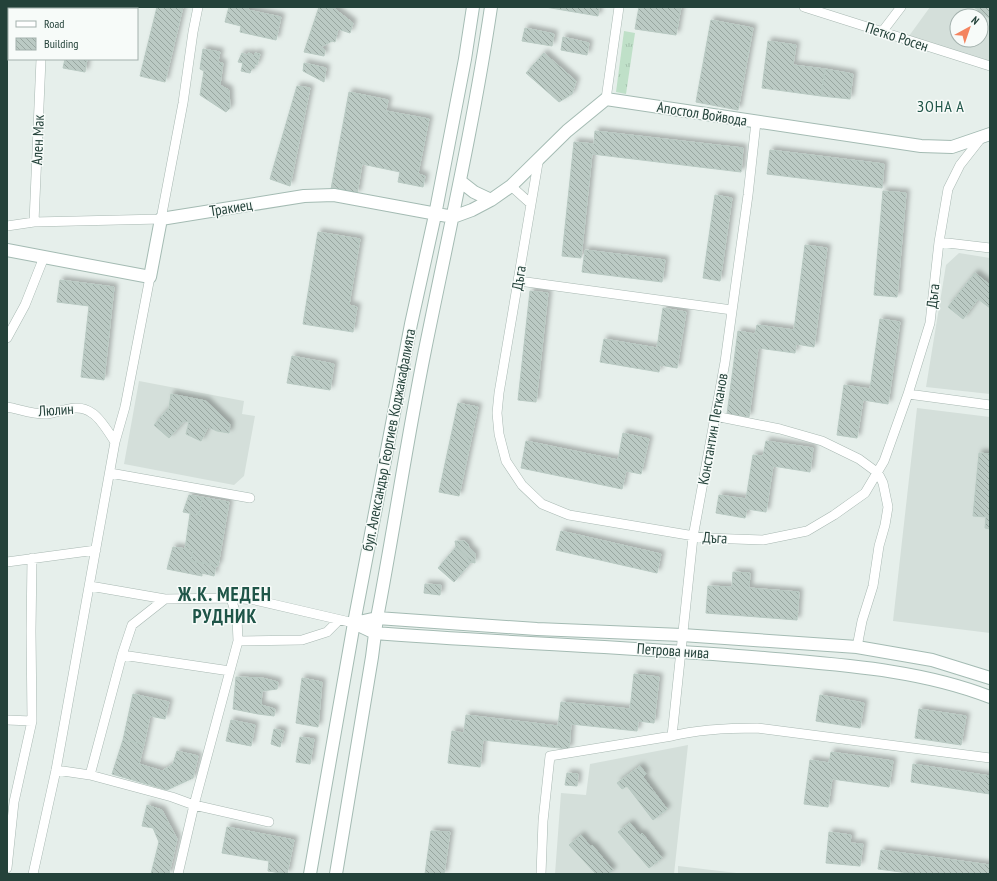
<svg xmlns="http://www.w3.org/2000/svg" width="997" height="881" font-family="'PT Sans Narrow',sans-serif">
  <defs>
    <pattern id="park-tufts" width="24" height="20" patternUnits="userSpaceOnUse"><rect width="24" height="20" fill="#bfe0c8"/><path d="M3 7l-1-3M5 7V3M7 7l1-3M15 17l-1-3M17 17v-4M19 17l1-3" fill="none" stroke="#a4c1ad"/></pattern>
    <pattern id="building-back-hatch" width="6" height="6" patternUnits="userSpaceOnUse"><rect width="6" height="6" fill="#bbcac4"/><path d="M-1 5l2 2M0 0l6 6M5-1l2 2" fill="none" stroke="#98a6a0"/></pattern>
    <filter id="shadow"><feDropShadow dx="3.5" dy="-3.5" stdDeviation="2" flood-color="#0004"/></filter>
  </defs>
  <rect width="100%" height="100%" fill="#e6efeb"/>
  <!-- built -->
  <path fill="#d4dfda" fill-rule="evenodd" d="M930,7H990V62L909,36ZM957,16H981V40H957Z
    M959,253L990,258V394L926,387L946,265Z
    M139,381L244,401L242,414L255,416L244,476L234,485L124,464Z
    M917,408L990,417V633L893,621Z
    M688,745L674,874H555L561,793L586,795L590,764Z
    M678,866L745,874H678Z"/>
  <!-- park -->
  <path fill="url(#park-tufts)" d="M624,31L635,33L626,94L616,92Z"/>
  <!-- building -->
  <path fill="url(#building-back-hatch)" stroke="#b8c9c2" filter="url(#shadow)" d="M157,7H183L165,82L140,76Z
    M229,7H248V10L281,17L276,40L240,32L241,26L225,22Z
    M319,7H326L335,9L353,23L350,33L338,29L335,42L332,41L321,47L325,50L324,56L304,52Z
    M545,7H599L598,16Z
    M639,7H681L676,35L635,29Z
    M974,7H990V19Z
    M711,20L753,28L738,110L696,102Z
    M525,28L554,34L552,46L522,41Z
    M563,37L589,43L587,55L561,50Z
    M768,41L796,45L793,65L825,69L821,96L762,88Z
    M203,49L220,52L218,62L223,63L220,85L229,90L230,108L226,112L200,95L204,71L200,69Z
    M242,53L247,55L248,53L252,54V55L254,56L255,53L260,54L257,65L255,64L254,69L252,68L250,73L241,71L243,63L238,62Z
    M544,53L576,81L572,94L559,102L526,73Z
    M65,59H87L85,72L63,68Z
    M304,63L326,68L324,82L303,71Z
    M825,69L853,74L850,99L821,96Z
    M297,86L310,88L290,186L270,179Z
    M349,92L388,100L386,111L429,119L418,174L425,176L423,187L398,182L400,172L362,164L357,194L331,189Z
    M595,131L743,148L741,172L592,154L581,258L562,256L574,142L594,144Z
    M770,150L884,164L882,188L767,174Z
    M883,191L906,193L897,297L874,295Z
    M715,195L732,198L720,281L703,278Z
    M318,232L360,239L349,305L357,307L353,332L303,324Z
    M805,245L827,248L814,347L796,344L795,353L758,348L749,417L727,414L738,331L755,334L757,325L794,330Z
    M585,250L665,260L662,282L582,272Z
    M975,273L990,285V308L978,299L963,319L948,307Z
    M60,280L114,287L104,380L81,377L89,306L57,302Z
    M530,291L548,293L536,402L518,400Z
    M663,308L686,312L677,368L660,365L659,372L600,362L604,339L657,348Z
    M880,319L900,322L888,404L863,400L857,438L837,435L844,385L870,389Z
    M292,356L334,364L330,390L287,383Z
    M171,394L206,401L230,424L229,433L217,431L208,427L201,441L186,434L189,422L184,421L169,438L154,425L169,408Z
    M458,403L478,407L459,496L439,492Z
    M623,433L649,439L641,474L626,471L622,489L521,468L526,441L618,460Z
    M766,441L813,448L810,472L773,466L766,512L747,509L745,518L716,513L719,495L746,499L753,455L763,456Z
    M979,453L990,454V529L985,528L986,517L973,516Z
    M189,495L202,497L199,515L183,512Z
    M202,497L229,502L218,566L191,561L193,550L185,549L190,514L199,515Z
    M561,531L661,554L657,573L556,550Z
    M455,541H464L468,544L469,548L475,553V563L471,562L472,561L456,547Z
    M173,547L193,550L191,561L216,565L214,576L202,573V576L167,569Z
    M456,547L472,561L454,582L438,568Z
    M733,572L750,573L749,588L799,592L797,620L706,613L708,586L732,587Z
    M425,584L441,585L440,595L424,593Z
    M634,674L659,677L654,723L638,721L637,731L571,724L569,749L483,740L480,767L448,763L452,731L464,733L466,715L558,726L561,702L630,709Z
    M236,677L262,678L278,682L277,689L262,691L261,705L275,709L274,716L258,714L233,709Z
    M302,678L322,682L318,727L296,723Z
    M133,694L169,702L165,719L150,716L144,744L123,740Z
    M820,695L864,703L860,728L816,721Z
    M919,709L966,716L961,745L915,738Z
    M231,720L255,725L251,746L226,741Z
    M274,729L284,731L280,747L271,744Z
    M300,737L314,739L310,764L296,762Z
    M123,740L144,744L139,764L162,771L173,764L177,751L198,756L193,778L167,790L112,774Z
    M831,752L893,761L889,787L832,779L828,807L804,804L810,760L829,763Z
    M913,764L990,776V794L911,782Z
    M640,766L646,774L643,777L667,809L653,820L627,786L622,789L617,783Z
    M567,773L578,774L577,786L565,785Z
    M147,805L162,810L177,839L169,874H151L159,842L153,828L142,826Z
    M630,823L640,835L642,833L662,858L649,868L618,832Z
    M227,827L294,840L287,874L268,871L269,861L222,853Z
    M431,831L450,832L444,874H425Z
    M829,832L851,835L850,843L863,844L860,866L826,863Z
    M581,835L591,847L592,845L613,870L608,874H596L569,845Z
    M881,850L990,865L989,874H916L878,869Z"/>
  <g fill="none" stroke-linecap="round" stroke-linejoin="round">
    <!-- street casing -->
    <g stroke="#a8b8b2" stroke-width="10">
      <path id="street" d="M804,7L990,66
        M44,9V7
        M7,21H9
        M882,32L901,7
        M606,99L619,7
        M539,157L499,393L497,413L499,434L506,461L522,485L542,504L569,515L706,538L763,540L807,531L834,515L865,493L884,461L908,394L930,323L939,242L948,189L960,165L982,137
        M511,186L531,204
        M34,222L41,59
        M7,226L34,222L161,219L183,103L193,32L198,7
        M939,242L990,248
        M519,281L732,310
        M7,338L25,305L44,257
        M908,394L990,405
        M7,407C19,409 34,415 47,414C62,412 77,402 92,413C99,417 110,434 115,442
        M715,416L780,429L822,441L859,459L878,473L883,483L888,507L885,525L879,546L873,586L862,621L857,647
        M110,473L250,498
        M7,562L96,550
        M90,586L165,599L231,598L255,600L354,623
        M238,641L302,640L327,632L339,620
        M122,655L230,671
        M7,720L32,721
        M672,736L693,537L725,362L748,195L756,122
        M56,770L90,775L172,797L194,805L269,822
        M90,775L122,655L132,625L165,599
        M7,868L14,802L32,721L31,631L32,558
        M33,874L56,770L115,442L125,407L150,277
        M178,874L194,805L238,641L237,618L231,598
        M541,874L543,821L550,756L672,736C700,729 728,728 757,728L990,758"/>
    </g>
    <!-- secondary casing -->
    <g stroke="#a4bbb3" stroke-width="14">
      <path id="secondary" d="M460,181L474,192L491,200
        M7,250L150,277L161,219L304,196L334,195L453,217L472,210L491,200L511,186L567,131L606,99L921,146L952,147L990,134
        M354,623L375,633C505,643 634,647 764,658C840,665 918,669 990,697
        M354,623L377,618L537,629L682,635L857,647L932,660L990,678
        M310,874L354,623L411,324L435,215L465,59L473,7
        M336,874L372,657L377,618C394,529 407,439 425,350C448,236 474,122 491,7"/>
    </g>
    <!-- street -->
    <use href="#street" stroke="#fff" stroke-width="9"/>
    <!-- secondary -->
    <use href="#secondary" stroke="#fff" stroke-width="12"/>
  </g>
  <g text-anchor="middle" stroke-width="3" stroke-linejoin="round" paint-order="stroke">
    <!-- street labels -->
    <g font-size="15" fill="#24423a" stroke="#f7fbf9">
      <text transform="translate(897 37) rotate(18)" y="5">Петко Росен</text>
      <text transform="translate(702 114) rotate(9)" y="5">Апостол Войвода</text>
      <text transform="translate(38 140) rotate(-88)" y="5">Ален Мак</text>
      <text transform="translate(231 208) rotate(-9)" y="5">Тракиец</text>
      <text transform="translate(519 278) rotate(-81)" y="5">Дъга</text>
      <text transform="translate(933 296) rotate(-84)" y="5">Дъга</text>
      <text transform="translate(56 410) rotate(-4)" y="5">Люлин</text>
      <text transform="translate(713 429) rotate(-80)" y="5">Константин Петканов</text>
      <text transform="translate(389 440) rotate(-79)" y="5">бул. Александър Георгиев Коджакафалията</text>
      <text transform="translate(715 538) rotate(3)" y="5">Дъга</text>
      <text transform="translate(673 651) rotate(4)" y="5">Петрова нива</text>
    </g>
    <!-- neighbourhood labels -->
    <g font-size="16" letter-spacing="1" fill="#1f5548" stroke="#f7fbf9">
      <text x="941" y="112">ЗОНА А</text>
    </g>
    <!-- district labels -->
    <g font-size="19" font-weight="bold" letter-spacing="1" fill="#1f5548" stroke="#f7fbf9">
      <text x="225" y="601">Ж.К. МЕДЕН<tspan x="225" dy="22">РУДНИК</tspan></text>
    </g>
  </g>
  <!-- border -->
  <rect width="997" height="881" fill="none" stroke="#24423a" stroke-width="16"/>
  <!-- legend -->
  <rect x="8" y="8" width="130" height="52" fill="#f7fbf9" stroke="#a3b1ad"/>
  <rect x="16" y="21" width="20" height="6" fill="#ffffff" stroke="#a3b1ad"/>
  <text x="44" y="28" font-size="12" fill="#24423a">Road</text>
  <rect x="16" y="38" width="20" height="12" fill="url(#building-back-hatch)" stroke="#a3b1ad"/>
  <text x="44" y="48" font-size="12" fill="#24423a">Building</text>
  <!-- north arrow -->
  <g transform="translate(969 28) rotate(40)"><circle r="19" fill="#f7fbf9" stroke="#a3b1ad"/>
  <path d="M0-3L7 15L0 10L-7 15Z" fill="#f4845f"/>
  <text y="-6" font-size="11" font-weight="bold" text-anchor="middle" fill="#24423a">N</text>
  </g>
</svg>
